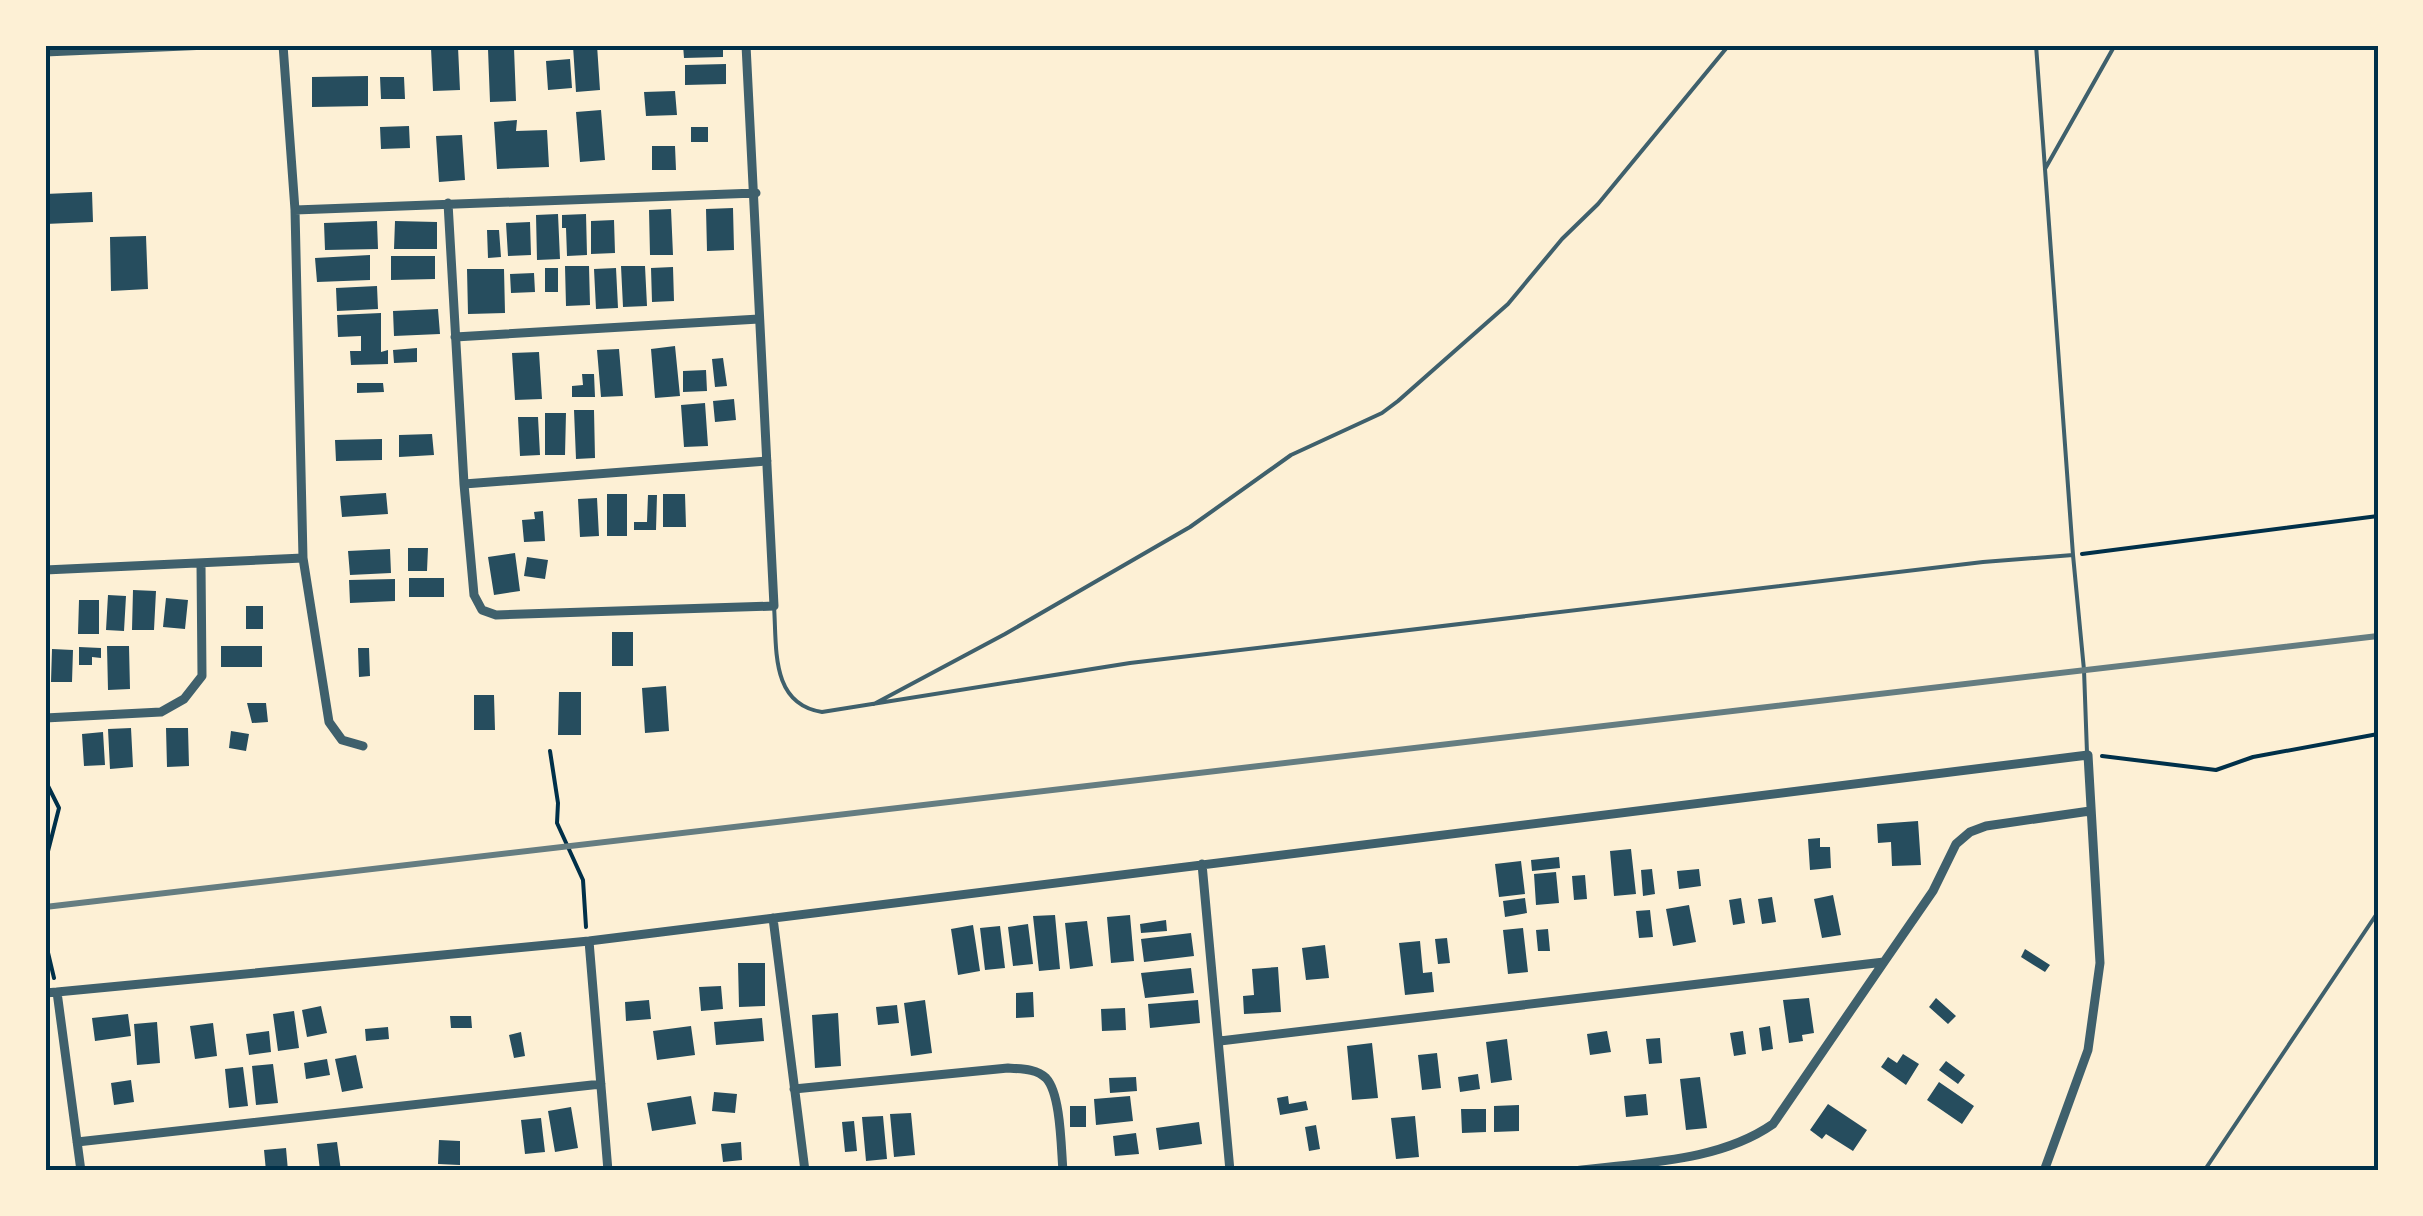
<svg xmlns="http://www.w3.org/2000/svg" width="2423" height="1216" font-family="'Alegreya Sans',sans-serif">
  <rect width="100%" height="100%" fill="#fdf0d5"/>
  <!-- building -->
  <path fill="#264d5e" d="M597,45L600,90L576,92L573,46Z
    M683,45H723V57L684,58Z
    M458,47L460,90L433,91L431,48Z
    M514,48L516,101L490,102L488,49Z
    M570,59L572,88L548,90L546,61Z
    M726,64V84L685,85V65Z
    M368,76V106L312,107V77Z
    M380,77H404L405,99H381Z
    M675,91L677,115L646,116L644,92Z
    M601,110L605,160L580,162L576,112Z
    M517,120L516,131L547,130L549,167L497,169L494,122Z
    M409,126L410,148L381,149L380,127Z
    M691,127H708V142H691Z
    M462,135L465,180L439,182L436,136Z
    M652,146H675L676,170H652Z
    M92,192L93,222L45,224V194Z
    M733,208L734,250L707,251L706,209Z
    M671,209L673,255H650L649,210Z
    M558,214L560,259L537,260L536,215Z
    M586,214L587,255L567,256L566,228H562V215Z
    M614,220L615,253L591,254V221Z
    M377,221L378,249L325,250L324,223Z
    M395,221L437,222V249H394Z
    M530,222L531,255L508,256L506,223Z
    M487,230H499L501,257L488,258Z
    M146,236L148,289L111,291L110,237Z
    M370,255V280L317,282L315,258Z
    M391,256H435V279L391,280Z
    M565,266H589L590,305L566,306Z
    M621,266H645L647,306L623,307Z
    M673,267L674,301L652,302L651,268Z
    M545,268H558V292H545Z
    M616,268L618,308L596,309L594,269Z
    M467,269H504L505,313L468,314Z
    M534,273L535,292L511,293L510,274Z
    M377,286L378,309L337,311L336,288Z
    M438,309L440,334L394,336L393,311Z
    M381,313V352L388,350V364L351,365L350,351H361V336L338,337L337,315Z
    M675,346L680,396L655,398L651,349Z
    M417,348V362L394,363L393,350Z
    M619,349L623,396L601,397L597,350Z
    M539,352L542,399L515,400L512,353Z
    M723,358L727,386L715,387L712,359Z
    M706,370L707,391L683,392V371Z
    M582,374H594L595,397H572V386L583,385Z
    M357,383H383L384,392L357,393Z
    M734,399L736,420L715,422L713,401Z
    M705,403L708,446L684,447L681,405Z
    M574,410H594L595,458L576,459Z
    M545,413H566L565,455H545Z
    M518,417H538L540,455L520,456Z
    M432,434L434,455L399,457V435Z
    M382,439V460L336,461L335,440Z
    M386,493L388,514L342,517L340,496Z
    M607,494H627V536H607Z
    M663,494H685L686,527H663Z
    M648,495H657L656,530H634V522H647Z
    M597,498L599,536L580,537L578,499Z
    M543,511L545,541L524,542L522,520L535,519L534,512Z
    M408,548H428L427,571H408Z
    M390,549L391,573L350,575L348,551Z
    M515,553L520,591L494,595L488,557Z
    M527,557L548,560L545,579L524,576Z
    M409,578H444V597H409Z
    M395,579V601L350,603L349,580Z
    M133,590L156,591L154,630H132Z
    M108,595L126,596L124,631L106,630Z
    M166,598L188,600L185,629L163,627Z
    M79,600H99V634H78Z
    M246,606H263V629H246Z
    M612,632H633V666H612Z
    M107,646H129L130,689L108,690Z
    M221,646H262V667H221Z
    M79,647L101,648V658L92,657V665H79Z
    M358,648H369L370,676L359,677Z
    M52,649L73,650L72,682H51Z
    M666,686L669,731L645,733L642,688Z
    M559,692H581V735H558Z
    M474,695H494L495,730H474Z
    M247,703H266L268,722L252,723Z
    M131,728L133,767L110,769L108,729Z
    M166,728H188L189,766L167,767Z
    M231,731L249,734L246,751L229,748Z
    M103,732L105,765L84,766L82,734Z
    M1918,821L1921,865L1892,866L1891,842L1878,843L1877,824Z
    M1820,838V847H1830L1831,868L1810,870L1808,839Z
    M1631,849L1636,894L1614,896L1610,851Z
    M1559,857L1560,868L1532,871L1531,860Z
    M1521,861L1525,894L1499,897L1495,864Z
    M1652,869L1655,894L1643,896L1641,870Z
    M1699,869L1701,886L1679,889L1677,871Z
    M1556,872L1559,903L1536,905L1534,874Z
    M1585,875L1587,899L1574,900L1572,876Z
    M1833,895L1841,935L1822,938L1814,899Z
    M1772,897L1776,922L1762,924L1758,899Z
    M1525,898L1527,913L1505,917L1503,901Z
    M1741,898L1745,923L1733,925L1729,900Z
    M1689,905L1696,942L1673,946L1666,909Z
    M1650,910L1653,937L1639,938L1636,911Z
    M1055,915L1060,969L1039,971L1033,916Z
    M1130,915L1134,961L1111,963L1107,917Z
    M1166,920L1167,931L1141,933L1140,924Z
    M1087,921L1093,966L1070,969L1065,923Z
    M1028,924L1033,964L1013,966L1008,927Z
    M973,925L980,971L958,975L951,929Z
    M1000,926L1005,968L985,970L980,928Z
    M1523,928L1528,972L1508,974L1503,930Z
    M1548,929L1550,951H1538L1536,930Z
    M1191,933L1194,956L1144,962L1141,939Z
    M1447,938L1450,963L1438,964L1435,939Z
    M1420,941L1423,973L1432,972L1434,992L1405,995L1399,943Z
    M1325,945L1329,978L1306,980L1302,948Z
    M2025,949L2050,965L2045,972L2021,957Z
    M738,963H765V1006L739,1007Z
    M1278,967L1281,1012L1244,1014L1243,996L1254,995L1252,969Z
    M1191,968L1194,993L1145,998L1141,973Z
    M721,986L723,1009L701,1011L699,987Z
    M1033,992L1034,1017L1016,1018V993Z
    M1809,998L1814,1033L1802,1035L1803,1041L1789,1043L1783,1000Z
    M1936,998L1956,1016L1948,1024L1929,1007Z
    M649,1000L651,1019L626,1021L625,1002Z
    M925,1000L932,1053L911,1056L904,1003Z
    M1198,1000L1200,1023L1150,1028L1148,1004Z
    M897,1005L899,1023L878,1025L876,1007Z
    M321,1006L327,1033L307,1037L302,1010Z
    M1125,1008L1126,1030L1102,1031L1101,1009Z
    M294,1011L299,1048L278,1051L273,1014Z
    M838,1013L841,1066L815,1068L812,1015Z
    M128,1014L131,1036L95,1041L92,1018Z
    M450,1016H471L472,1028H451Z
    M762,1018L764,1041L716,1045L714,1022Z
    M157,1022L160,1063L137,1065L134,1024Z
    M213,1023L217,1056L195,1059L190,1026Z
    M691,1026L695,1055L657,1060L653,1031Z
    M1770,1026L1773,1049L1762,1051L1759,1028Z
    M388,1027L389,1039L366,1041L365,1029Z
    M269,1031L271,1052L249,1055L246,1034Z
    M1607,1031L1611,1052L1590,1055L1587,1034Z
    M1743,1031L1746,1054L1734,1056L1730,1033Z
    M521,1032L525,1056L514,1058L509,1035Z
    M1660,1038L1662,1063L1649,1064L1646,1039Z
    M1507,1039L1512,1080L1491,1083L1486,1042Z
    M1372,1043L1378,1098L1352,1100L1347,1046Z
    M1437,1053L1441,1088L1422,1090L1418,1055Z
    M1903,1054L1919,1064L1906,1085L1881,1067L1888,1057L1897,1063Z
    M356,1055L363,1088L342,1092L335,1059Z
    M327,1059L330,1075L306,1079L304,1063Z
    M1946,1061L1965,1075L1958,1084L1939,1070Z
    M273,1064L278,1103L256,1105L252,1066Z
    M243,1067L248,1106L229,1108L225,1069Z
    M1478,1074L1480,1089L1460,1092L1458,1077Z
    M1136,1077L1137,1091L1110,1093L1109,1078Z
    M1700,1077L1707,1128L1686,1130L1680,1079Z
    M131,1080L134,1102L114,1105L111,1083Z
    M1939,1082L1974,1106L1962,1124L1927,1100Z
    M714,1092L737,1094L735,1113L712,1111Z
    M1646,1094L1648,1115L1626,1117L1624,1096Z
    M691,1096L696,1124L652,1131L647,1103Z
    M1130,1096L1133,1121L1096,1125L1094,1099Z
    M1288,1096L1289,1104L1306,1101L1308,1110L1280,1115L1277,1098Z
    M1828,1104L1867,1130L1853,1151L1826,1134L1822,1139L1810,1130Z
    M1519,1105V1131L1494,1132V1106Z
    M1070,1106H1086V1127H1070Z
    M571,1107L578,1148L555,1152L548,1111Z
    M1461,1109H1486V1132L1462,1133Z
    M911,1113L915,1155L894,1157L890,1114Z
    M883,1116L887,1159L866,1161L862,1117Z
    M1415,1116L1419,1157L1396,1159L1391,1118Z
    M541,1118L545,1152L525,1154L521,1120Z
    M854,1121L857,1151L845,1152L842,1122Z
    M1199,1122L1202,1144L1159,1150L1156,1128Z
    M1316,1125L1320,1149L1309,1151L1305,1127Z
    M1136,1133L1139,1154L1115,1156L1113,1136Z
    M439,1140L460,1141V1165L438,1164Z
    M337,1142L341,1171H320L317,1144Z
    M741,1142L742,1160L723,1162L721,1144Z
    M286,1148L288,1171H266L264,1150Z"/>
  <g fill="none" stroke-linecap="round" stroke-linejoin="round">
    <!-- path -->
    <path stroke="#003049" stroke-width="4" d="M2082,554L2378,516
      M550,751L558,803L557,823L583,880L586,927
      M2102,756L2216,770L2253,757L2378,734
      M45,863L59,808L47,784
      M45,940L54,978"/>
    <!-- service -->
    <path stroke="#3f606c" stroke-width="4" d="M2036,45L2073,555L2084,670L2087,753
      M2045,169L2115,45
      M774,606C777,648 770,704 822,712L1130,663L1983,562L2073,555
      M874,704L1005,634L1190,527L1291,455L1382,413L1398,401L1508,304L1562,239L1598,204L1729,45
      M2204,1171L2378,912"/>
    <!-- minor -->
    <path stroke="#3f606c" stroke-width="9" d="M45,52L208,45
      M448,203L464,484L767,461
      M295,210L756,193
      M455,337L759,319
      M464,484L474,595L482,610L496,615L774,606L746,45
      M303,558L329,722L342,740L363,746
      M45,570L303,558L295,210L283,45
      M45,718L161,712L184,699L202,676L201,564
      M1202,864L1230,1171
      M773,918L805,1171
      M589,941L608,1171
      M57,992L589,941L2088,755L2100,963L2088,1050L2044,1171
      M45,993L57,992L81,1171
      M1220,1041L1884,962L1933,891L1956,844L1970,832L1986,826L2090,811
      M794,1089L1008,1068C1020,1069 1036,1068 1046,1078C1061,1094 1061,1148 1063,1171
      M77,1142L601,1084
      M1574,1171C1640,1162 1717,1163 1773,1124L1884,962"/>
    <!-- rail -->
    <path stroke="#657d81" stroke-width="6" d="M45,907L2378,636"/>
  </g>
  <!-- border -->
  <rect width="2423" height="1216" fill="none" stroke="#fdf0d5" stroke-width="95"/>
  <rect x="48" y="48" width="2328" height="1120" fill="none" stroke="#003049" stroke-width="4"/>
</svg>
